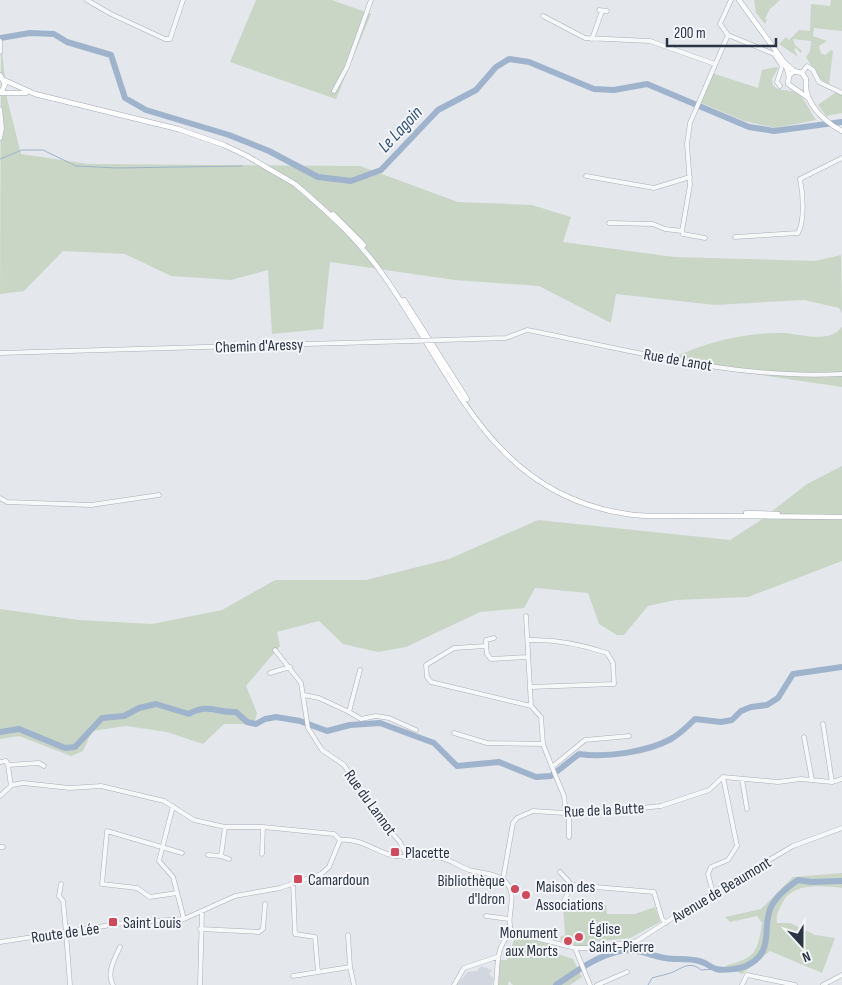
<svg xmlns="http://www.w3.org/2000/svg" width="842" height="985" font-family="'Sofia Sans Condensed',sans-serif">
  <rect width="100%" height="100%" fill="#e4e7ec"/>
  <!-- built -->
  <path fill="#d2d6de" d="M481,966L492,970L489,974L494,978L492,985H456L468,972L477,971Z"/>
  <!-- green -->
  <path fill="#c9d6c5" d="M256,0H332L371,14L336,99L230,62Z
    M754,0H780L770,9L765,19H767L765,24L756,13Z
    M831,0H842V31L814,28L813,36L827,41L819,46L821,53L825,55L831,50L833,51L829,85L819,78L806,57L810,51L811,41L793,39L795,45L802,51L801,53L796,48L794,49L798,57L779,44L786,37L789,40L799,30L810,31L811,4L830,6Z
    M1,42L7,98L21,154L88,164L360,166L458,202L532,205L571,217L563,242L674,257L815,261L841,255L842,313L839,308L804,300L715,305L616,294L611,323L539,286L455,280L330,262L323,329L272,334L268,270L231,280L171,276L125,254L63,251L24,291L0,294Z
    M776,67L778,68L772,79L773,85C780,93 788,88 797,93C804,97 811,113 816,120L776,128L744,121L699,102L712,73L758,88L762,70Z
    M836,92L842,95V113L826,116L818,105Z
    M842,327V387L666,361C702,343 743,332 783,333C801,334 829,344 842,327Z
    M842,466V561L748,597L676,600L648,606L624,635H617L599,624L588,593L535,588L524,608L480,612L406,647L378,652L343,644L319,621L277,632L280,646L246,686L257,713L254,724H224L203,744L167,732L126,726L92,731L83,751L71,756L19,736L0,739V609L79,620L152,624L222,610L275,580H366L449,559L538,520L730,540L758,522L807,484Z
    M842,873V888C821,886 792,882 782,904C778,911 776,915 777,923H790L815,935L835,938L822,973L770,951L742,974L725,966C755,957 757,955 762,923L757,916L730,922L725,917L761,909L793,877Z
    M563,905H606L607,914H635L655,907L660,922L630,938L588,942L587,946H576L561,941L560,937L565,935Z
    M515,937L549,943V951L573,959L582,977L570,985H513L509,981L508,985H498L500,960H507Z"/>
  <g fill="none" stroke-linecap="round" stroke-linejoin="round">
    <!-- stream -->
    <path stroke="#9fb4cc" stroke-width="1" d="M0,159L22,150H43L76,166L117,168L242,166
      M648,985L652,978C657,976 662,976 667,974C680,971 688,959 701,970L716,969"/>
    <!-- river -->
    <path stroke="#9fb4cc" stroke-width="6" d="M0,38L30,33L54,34L67,42L111,55L125,98L146,110L229,135L269,151L318,177L351,181L381,170L438,110L476,90L496,67L509,59L529,62L594,89L614,90L647,84L749,127L774,131L842,122
      M0,732L19,729L65,748L75,747L102,718L124,716L139,708L156,704L189,714C208,703 216,713 236,712L247,722L256,724L265,719L276,717L300,721L327,731L350,725L380,723L434,743L457,766L499,762L536,777L551,776L579,754C606,758 647,752 671,739C680,734 688,726 695,719L721,722L732,720L741,711L751,707L767,705L778,698L793,674L842,667
      M556,985C576,972 596,956 620,951C636,948 649,955 665,958C676,960 687,958 699,961C705,962 710,967 716,969C723,971 739,969 746,966C776,952 761,928 771,907C777,895 788,887 798,880L811,882L842,881"/>
    <!-- minor casing -->
    <g stroke="#a9aeb7" stroke-width="5">
      <path id="minor" d="M87,0L111,14L165,39H170L183,0
        M731,0L720,24L728,35L774,54L782,66L777,82L780,86
        M599,10L607,11
        M543,16L585,38L650,41L715,64
        M592,39L602,11
        M0,41V52
        M802,73L807,66L813,70L819,82L842,93
        M334,91L347,67L371,0
        M0,109L2,128L0,138
        M586,176L654,188L690,177
        M609,223L653,224L665,229L682,231
        M735,237L798,233C805,220 803,193 800,179L842,158
        M705,238L683,234L682,231L690,185L687,144L690,123L728,35
        M442,340L506,338L527,330C630,350 737,380 842,374
        M0,353L412,341
        M0,498L7,502L91,505L159,495
        M526,616L531,706L541,717L543,744L552,767
        M527,640C555,639 581,644 607,653L613,663L614,684L530,687
        M486,646V640L494,638
        M275,650L301,683L308,728L322,750L344,765L376,815L400,842L407,857
        M528,657L491,659L487,654L486,646L454,648L426,665L427,677L431,682L531,706
        M270,673L290,667
        M304,695L319,698L349,712L360,670
        M349,712L361,719L376,716L389,718L416,730
        M823,724L832,782
        M454,733L487,743L543,744
        M804,737L812,780
        M0,762L6,761L8,765L39,763L44,766
        M8,765L11,786
        M742,779L747,809
        M0,796L12,785L23,783L70,788L101,786L164,801L194,820L225,827H263L334,834L340,840
        M173,806L159,861L173,877L184,919
        M566,813L564,796L552,767L585,740L629,736
        M569,814V837
        M340,840C360,838 373,850 391,855C406,859 421,856 437,857C448,858 458,866 469,870C480,873 496,873 505,881C520,897 504,916 512,932
        M0,847H3
        M262,854L263,827
        M208,855L221,856L229,859
        M221,856L225,827
        M560,872L572,885L654,892L662,919L666,923
        M503,879L513,823L517,818L533,811L580,814L661,806L709,790L723,777L778,782L801,779L832,782L842,779
        M61,884L59,896L63,901C66,929 68,957 70,985
        M293,884L295,934L315,937L318,972L350,967L354,985
        M177,893L150,897L137,888L102,884L107,831L182,853
        M713,893L708,874L711,867L728,860L737,846L723,777
        M564,901L572,885
        M486,916L509,919
        M200,929L259,932L263,929L265,904
        M512,932L575,948H596L637,941L691,906L793,846L842,828
        M348,935L350,967
        M0,942L124,923L184,919L235,896L280,888L321,874L329,867L340,840
        M575,948L590,985
        M293,976L318,972
        M113,985C106,973 115,958 120,947
        M200,985L202,911
        M454,985L464,968L497,957
        M496,985C498,966 495,946 512,932
        M597,985L627,972
        M742,985L747,975L795,985
        M823,985L842,975"/>
    </g>
    <!-- major casing -->
    <g stroke="#a3abb8" stroke-width="5.5">
      <path id="major" d="M739,0L784,62L794,71
        M785,63L789,76L788,84L807,97
        M0,75L5,84L1,93
        M789,76L794,71L802,73L806,79C803,102 823,121 842,131
        M4,80L35,94L178,129L224,145L247,156L295,184
        M1,93H26
        M295,184C329,213 361,242 386,279C455,378 491,494 627,514C649,518 673,515 695,516C744,516 793,516 842,517
        M333,214L364,245
        M404,300L467,399
        M746,513L778,514"/>
    </g>
    <!-- minor -->
    <use href="#minor" stroke="#f7f8fa" stroke-width="4"/>
    <!-- major -->
    <use href="#major" stroke="#fff" stroke-width="4.5"/>
    <!-- minor-bridge casing -->
    <g stroke="#a9aeb7" stroke-width="5" stroke-linecap="butt">
      <path id="minor-bridge" d="M412,341L442,340"/>
    </g>
    <!-- minor-bridge -->
    <use href="#minor-bridge" stroke="#f7f8fa" stroke-width="4"/>
  </g>
  <!-- markers -->
  <g fill="#d1495b" stroke="#f4f6f9" stroke-width="2">
    <rect x="390" y="847" width="10" height="10" rx="2.5"/>
    <rect x="293" y="874" width="10" height="10" rx="2.5"/>
    <circle cx="515" cy="889" r="5"/>
    <circle cx="526" cy="895" r="5"/>
    <rect x="108" y="917" width="10" height="10" rx="2.5"/>
    <circle cx="579" cy="937" r="5"/>
    <circle cx="568" cy="941" r="5"/>
  </g>
  <g text-anchor="middle" stroke-width="4" stroke-linejoin="round" paint-order="stroke">
    <!-- street labels -->
    <g font-size="16" fill="#2b3445" stroke="#f4f6f9">
      <text transform="translate(259 345) rotate(-2)" y="6">Chemin d'Aressy</text>
      <text transform="translate(678 359) rotate(10)" y="6">Rue de Lanot</text>
      <text transform="translate(371 802) rotate(54)" y="6">Rue du Lannot</text>
      <text transform="translate(604 809) rotate(-3)" y="6">Rue de la Butte</text>
      <text transform="translate(721 889) rotate(-31)" y="6">Avenue de Beaumont</text>
      <text transform="translate(65 932) rotate(-8)" y="6">Route de Lée</text>
    </g>
    <!-- poi labels -->
    <g font-size="16" fill="#2b3445" stroke="#f4f6f9" text-anchor="start">
      <text x="405" y="858">Placette</text>
      <text x="308" y="885">Camardoun</text>
      <text x="505" y="886" text-anchor="end">Bibliothèque<tspan x="505" dy="18">d'Idron</tspan></text>
      <text x="536" y="892">Maison des<tspan x="536" dy="18">Associations</tspan></text>
      <text x="123" y="928">Saint Louis</text>
      <text x="589" y="934">Église<tspan x="589" dy="18">Saint-Pierre</tspan></text>
      <text x="558" y="938" text-anchor="end">Monument<tspan x="558" dy="18">aux Morts</tspan></text>
    </g>
    <!-- water labels -->
    <g font-size="18" font-style="italic" fill="#34527a" stroke="#f4f6f9">
      <text transform="translate(400 129) rotate(-47)" y="6">Le Lagoin</text>
    </g>
  </g>
  <!-- north arrow -->
  <g transform="translate(802 945) rotate(159)" stroke="#f4f6f9" stroke-width="4" paint-order="stroke">
  <path d="M0-4L9 19L0 12L-9 19Z" fill="#2b3445"/>
  <text y="-8" font-size="14" font-weight="bold" text-anchor="middle" fill="#2b3445">N</text>
  </g>
  <!-- scale -->
  <path d="M667 38v8h109v-8" fill="none" stroke="#2b3445" stroke-width="2.5"/>
  <text x="674" y="38" font-size="15" fill="#2b3445" stroke="#f4f6f9" stroke-width="4" paint-order="stroke">200 m</text>
</svg>
